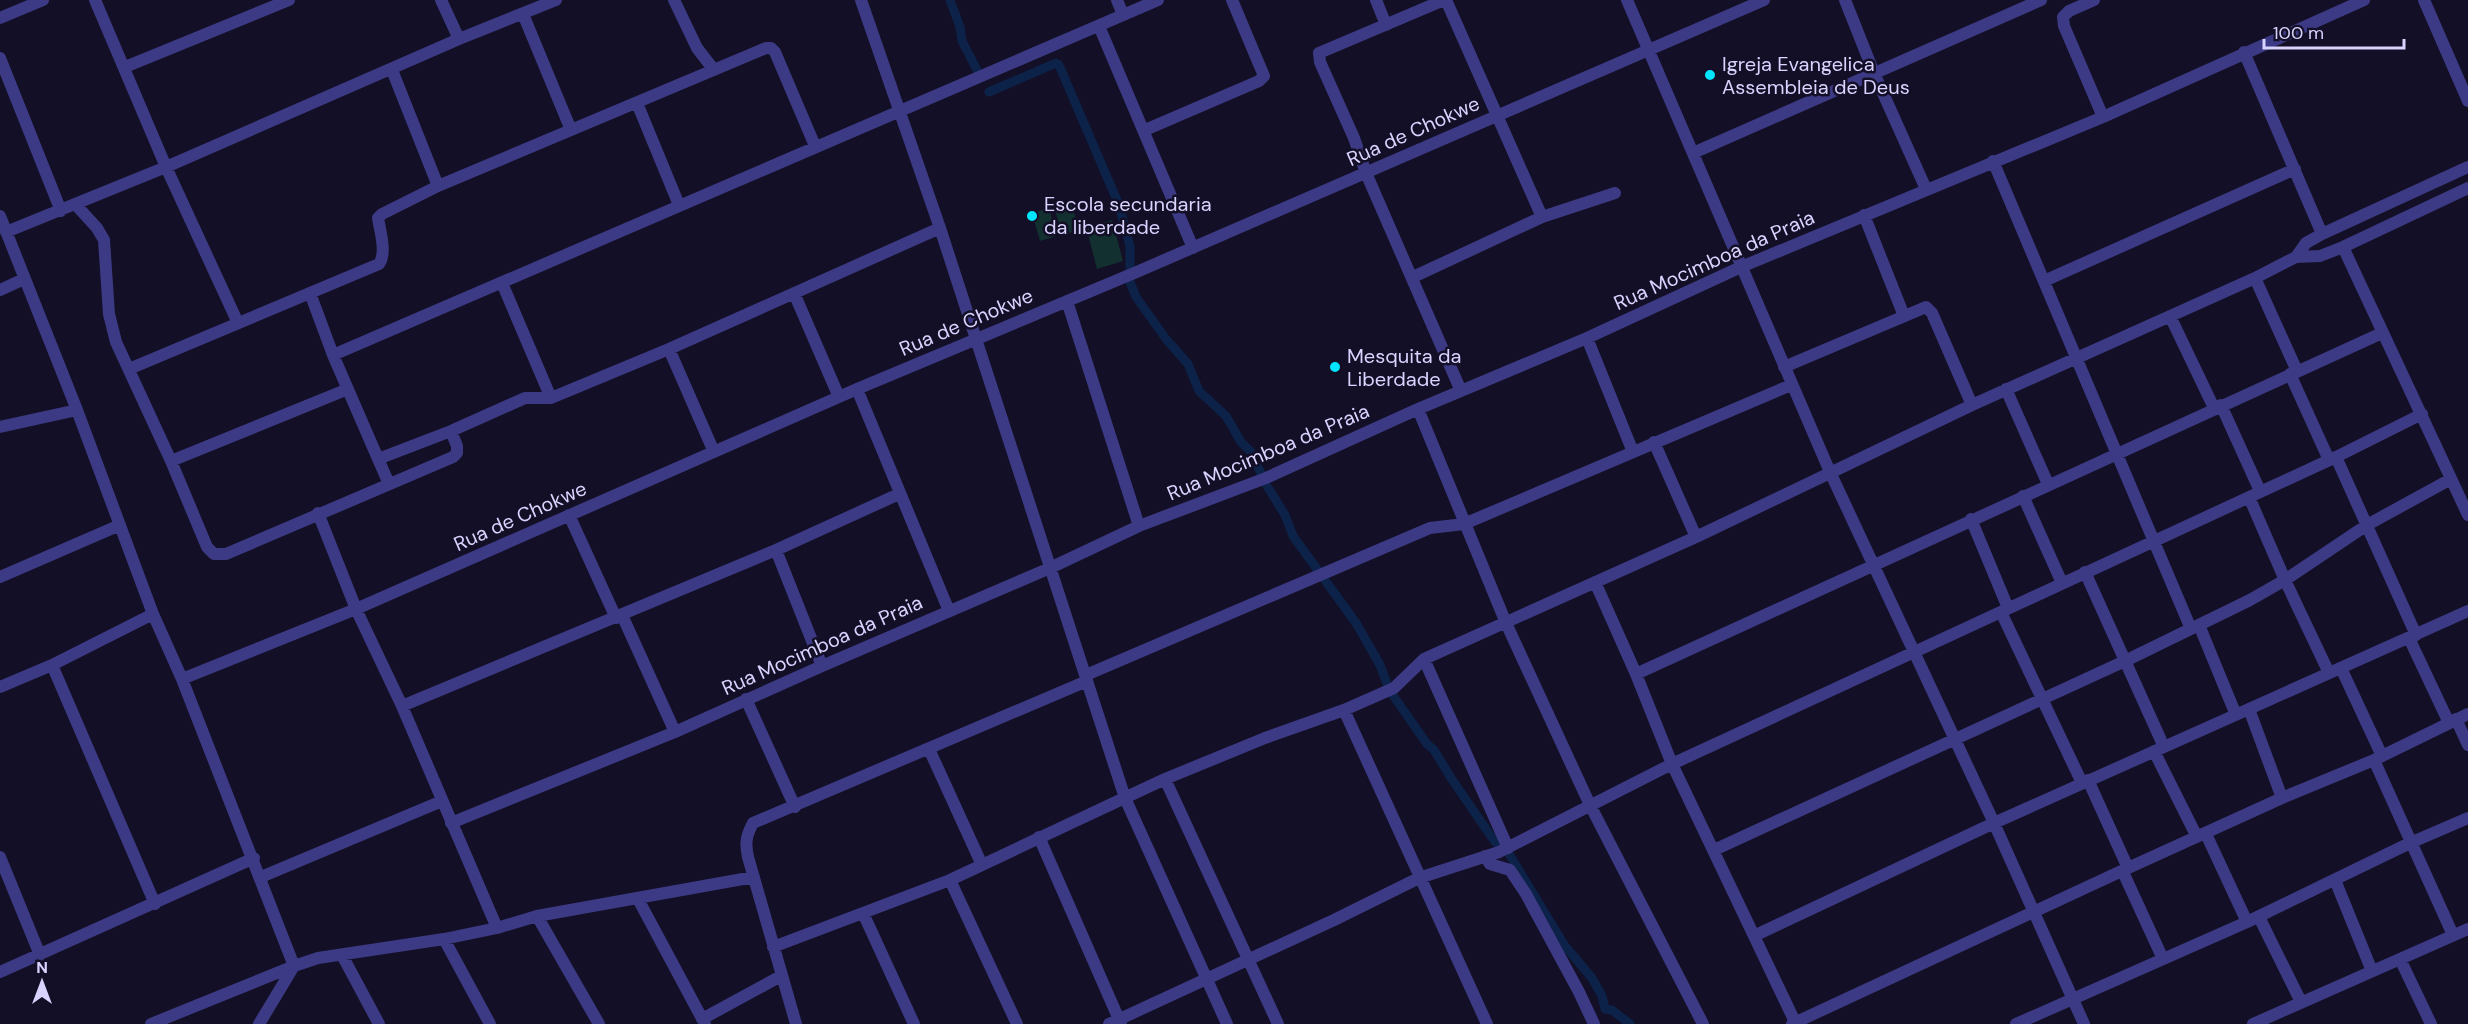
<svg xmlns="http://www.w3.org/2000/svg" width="2468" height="1024" font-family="'DM Sans',sans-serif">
  <rect width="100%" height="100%" fill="#130f26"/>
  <!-- green -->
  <path fill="#12302f" d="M1071,202L1079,230L1062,235L1054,207Z
    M1049,208L1057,236L1040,241L1032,213Z
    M1112,220L1123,261L1097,269L1086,227Z"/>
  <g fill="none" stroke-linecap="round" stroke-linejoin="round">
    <!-- canal -->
    <path stroke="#0c2248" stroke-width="9" d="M950,0L960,27L962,41L980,76
      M989,92L1056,63L1059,65L1119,205L1130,246V282L1136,297L1166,339L1188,364L1199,391L1226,416L1241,442L1251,452L1267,486L1285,515L1293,536L1356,623L1379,663L1390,691L1427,744L1434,750L1451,778L1495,842L1506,849L1565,946L1592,978L1602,996L1605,1009L1612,1010L1630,1024"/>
    <!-- minor -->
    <path stroke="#3d3a85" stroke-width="12" d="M95,0L166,167L238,323
      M441,0L459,39
      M674,0L697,48L714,70
      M861,0L940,228L1125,798L1227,1024
      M1117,0L1123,15
      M1376,0L1386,25
      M1444,0L1319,53L1320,62L1354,138L1366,173L1461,391
      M1446,0L1542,217
      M1627,0L1830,472L1994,823L2084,1024
      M1845,0L1874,73L1926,189
      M2094,0L2069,11L2063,17L2064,26L2103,117
      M2424,0L2468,101
      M523,14L571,130
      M0,18L43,0
      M1099,26L1193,248
      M2244,52L2322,234
      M0,58L61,211
      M125,67L289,0
      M392,70L438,186
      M637,103L679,205
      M1145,130L1259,81L1264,76L1232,0
      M1693,153L2041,0
      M1993,161L2191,629
      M76,205L97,228L104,240L109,314L116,342L171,461L207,547L214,554H226L453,457L457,453V446L451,431
      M1864,215L1904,316
      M0,216L77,410L153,614L182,679L294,966
      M6,232L166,167L459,39L556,0
      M2343,247L2468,515
      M2296,257L2320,256L2343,247L2468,188
      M1413,277L1542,217L1615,193
      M2255,278L2297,371
      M2044,281L2295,169
      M502,283L551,398
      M0,290L24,279
      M310,293L333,355L389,484
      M794,293L839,397
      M1067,301L1139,526
      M2170,316L2214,408
      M1587,338L1633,452
      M669,349L714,452
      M333,355L1158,0
      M1784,367L1926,307L1932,313L1972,405
      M129,369L379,264C387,253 380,231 378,218L382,214L438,186L766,48H771L775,52L815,146
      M2290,374L2329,460
      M857,389L949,611
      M2006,389L2048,484
      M2221,405L2260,491
      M1418,409L1506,623L1590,805L1703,1024
      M0,427L77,410
      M1654,442L1696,537
      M2336,457L2416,635
      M378,459L451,431L525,398H551L669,349L940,228
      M171,461L348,389
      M2023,496L2062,583
      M2249,497L2285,580L2329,673
      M318,513L356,609L402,706L497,928
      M569,515L616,618
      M1971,519L2008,608
      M776,550L822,666
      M2085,572L2164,747
      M0,577L120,525
      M1595,582L1636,674L1672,764L1796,1024
      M2001,612L2082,783
      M622,615L675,732
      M2199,625L2236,715
      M2409,638L2449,723
      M1424,659L1508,848
      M52,665L155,904
      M2341,668L2382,756
      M1636,674L2382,333
      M1086,675L1430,528L1464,524L1791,385
      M182,679L356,609L857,389L1139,271L1764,0
      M0,687L52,665L153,614
      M746,699L795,807
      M402,706L776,550L899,494
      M2249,709L2282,798
      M1344,710L1487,1024
      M2456,719L2468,745
      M929,749L982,865
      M2154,751L2197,837
      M2374,760L2453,935
      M1165,779L1278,1024
      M2088,780L2128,868
      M451,823L675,732L822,666L1050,568L1139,526L1266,478L1418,409L1587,338L1741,267L2103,117L2364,0
      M2206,834L2247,922
      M1039,837L1121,1024
      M1714,850L2125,661L2250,600L2285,580L2367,525L2451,479
      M1485,856L1490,864L1510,870L1526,894L1579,992L1594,1024
      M0,857L40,955
      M2123,872L2163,959
      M261,877L442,801
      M950,880L1017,1024
      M2335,880L2372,971
      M638,899L705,1024
      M863,913L914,1024
      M537,916L599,1024
      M2259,917L2301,1002
      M1756,935L1994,823L2468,611
      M444,939L490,1024
      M773,947L950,880L1165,779L1265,738L1344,710L1394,688L1424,659L1696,537L1972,405L2255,278L2296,257L2306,243L2322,234L2468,167
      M342,955L379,1024
      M2400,959L2431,1024
      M0,972L254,858
      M702,1019L781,976
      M151,1024L294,966L318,958L444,939L497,928L537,916L754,877
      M259,1024L294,966
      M796,1024L748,857C745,843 746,836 753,823L1087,681
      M1109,1024L1334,920L1419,878L1499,852L1672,764L2336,457L2422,414
      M1792,1024L2128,868L2282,798L2374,760L2468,714
      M2016,1024L2247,922L2410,843L2468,818
      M2253,1024L2468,929"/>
  </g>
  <!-- markers -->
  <g fill="#00e5ff" stroke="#130f26" stroke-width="2">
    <circle cx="1710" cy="75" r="6"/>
    <circle cx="1032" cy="216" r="6"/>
    <circle cx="1335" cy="367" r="6"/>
  </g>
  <g text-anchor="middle" stroke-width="5" stroke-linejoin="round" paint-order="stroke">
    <!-- poi labels -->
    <g font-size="20" fill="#d9d4ff" stroke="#130f26" text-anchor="start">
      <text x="1722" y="71">Igreja Evangelica<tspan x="1722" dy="23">Assembleia de Deus</tspan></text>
      <text x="1044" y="211">Escola secundaria<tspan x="1044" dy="23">da liberdade</tspan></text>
      <text x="1347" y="363">Mesquita da<tspan x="1347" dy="23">Liberdade</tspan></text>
    </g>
    <!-- street labels -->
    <g font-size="20" fill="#d9d4ff" stroke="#130f26">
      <text transform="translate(1413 131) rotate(-24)" y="7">Rua de Chokwe</text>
      <text transform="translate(1714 260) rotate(-24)" y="7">Rua Mocimboa da Praia</text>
      <text transform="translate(966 322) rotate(-23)" y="7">Rua de Chokwe</text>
      <text transform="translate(1268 452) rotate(-23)" y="7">Rua Mocimboa da Praia</text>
      <text transform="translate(520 516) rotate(-24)" y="7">Rua de Chokwe</text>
      <text transform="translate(822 645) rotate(-24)" y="7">Rua Mocimboa da Praia</text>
    </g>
  </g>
  <!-- north arrow -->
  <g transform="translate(42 982)" stroke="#130f26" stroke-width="4.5" paint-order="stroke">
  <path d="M0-4.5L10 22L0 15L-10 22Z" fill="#d9d4ff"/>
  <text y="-9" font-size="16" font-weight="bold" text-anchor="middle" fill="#d9d4ff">N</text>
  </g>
  <!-- scale -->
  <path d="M2264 39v9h140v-9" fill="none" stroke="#d9d4ff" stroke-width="3"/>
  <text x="2273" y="39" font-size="18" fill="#d9d4ff" stroke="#130f26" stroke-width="4.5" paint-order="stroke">100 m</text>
</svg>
